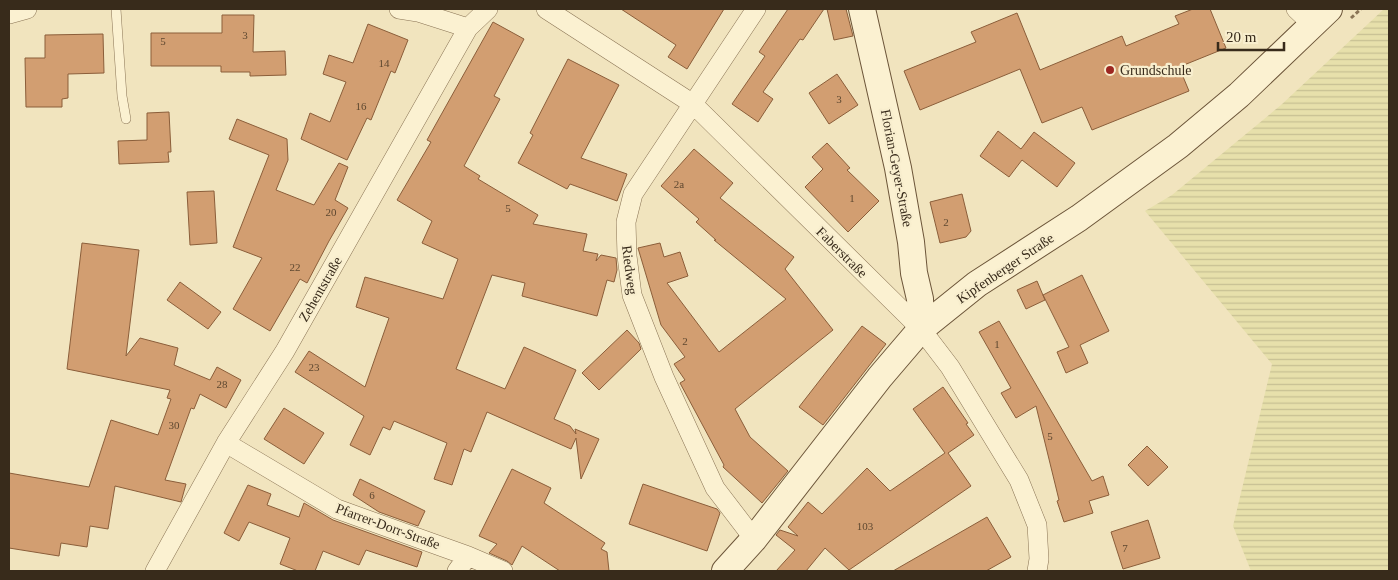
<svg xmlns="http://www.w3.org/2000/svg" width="1398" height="580" font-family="'Times New Roman',serif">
  <defs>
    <pattern id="farmland-rules" width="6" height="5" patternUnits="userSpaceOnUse" patternTransform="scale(1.25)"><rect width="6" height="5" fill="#e7e0ab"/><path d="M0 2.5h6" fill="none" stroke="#c7c093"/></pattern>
  </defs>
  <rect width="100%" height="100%" fill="#f1e4be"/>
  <!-- farmland -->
  <path fill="url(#farmland-rules)" d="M1384,9H1389V571H1251L1233,526L1272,364L1145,211L1172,195L1281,105Z"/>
  <!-- building -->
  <path fill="#d29e71" stroke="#8b5e3a" d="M621,9H724L687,69L668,57L676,45Z
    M788,9H824L803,40L800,39L763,92L773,99L758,122L732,104L765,56L759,52Z
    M827,9H846L853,36L834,40Z
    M1193,9H1210L1226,48L1179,67L1189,91L1092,130L1082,107L1042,123L1020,69L920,110L904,71L976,42L971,32L1017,13L1040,70L1122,36L1126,46L1179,24L1175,16Z
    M222,15H254L253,52L285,51L286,75L250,76V72H221V66H151V33H222Z
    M493,22L524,39L494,96L500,99L464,166L480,176L478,179L538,215L533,224L587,234L583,251L598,254L596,261L601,255L616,258L617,270L614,282L607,280L597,316L522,296L525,283L492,275L456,369L505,389L524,347L576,370L554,419L570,426L576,434L575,429L599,439L581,479L576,438L571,449L487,412L471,452L464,449L452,485L434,479L447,443L394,421L390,430L383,427L370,455L350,445L364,416L295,372L309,351L365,387L389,318L356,307L365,277L443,299L458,259L422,243L432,221L397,200L431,142L427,140Z
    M368,24L408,40L395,73L391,71L371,120L367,118L347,160L301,139L310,113L330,122L346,82L323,74L329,55L353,63Z
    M103,34L104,73L68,74V98L62,99V107H26L25,58H45V35Z
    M568,59L619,85L581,158L627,174L617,201L570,184L567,189L518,163L533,135L530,133Z
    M837,74L858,105L829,124L809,93Z
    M169,112L171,152H168L169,162L119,164L118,141L147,140V113Z
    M237,119L287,139L288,160L276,190L314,205L339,163L348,167L335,200L348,208L329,241L307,283L300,279L270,331L233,309L262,258L233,247L269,155L229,139Z
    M998,131L1021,149L1034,132L1075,163L1057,187L1022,160L1009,177L980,156Z
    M827,143L850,168L847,170L879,201L848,232L805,187L823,169L812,157Z
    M694,149L733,183L720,198L794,257L785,269L833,330L735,409L750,437L788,471L762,503L723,467L724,465L680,383L685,380L674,364L685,357L661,325L638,248L660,243L664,257L680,252L688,276L667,283L719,352L786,299L714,240H716L696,222L699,219L661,186Z
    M214,191L217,243L190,245L187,192Z
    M962,194L971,231L966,237L940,243L930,202Z
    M82,243L139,250L126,356L140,338L178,348L174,365L210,380L217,367L241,380L226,408L200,394L194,409L191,408L165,480L186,484L181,502L115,486L108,529L90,526L87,547L61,543L59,556L9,548V473L89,487L111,420L158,435L171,399L167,398L170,390L67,369Z
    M1082,275L1109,331L1080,345L1088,363L1066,373L1057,352L1069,347L1043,295Z
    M1037,281L1045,300L1026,309L1017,290Z
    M180,282L221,312L208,329L167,300Z
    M999,321L1092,481L1103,476L1109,495L1089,501L1093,513L1064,522L1057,501L1059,500L1036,406L1016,418L1001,393L1011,388L979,332Z
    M862,326L886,344L823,425L799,407Z
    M627,330L639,343L641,349L599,390L582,373Z
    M943,387L968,423L966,424L974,435L948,453L971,486L849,570L825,548L806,571H776L795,550L776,535L780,530L798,536L788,527L808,502L822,514L867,468L890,491L945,453L913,409Z
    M284,408L324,433L304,464L264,439Z
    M1147,446L1168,467L1148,486L1128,465Z
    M512,469L551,488L544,503L605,543L601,549L607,552L609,571H560L522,546L512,565L507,561L489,553L497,544L479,536Z
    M360,479L425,511L418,526L379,512L353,495Z
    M643,484L717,509L720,513L707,551L629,524Z
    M248,485L271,494L267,505L299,517L304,503L333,520L422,552L417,567L366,550L359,565L323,551L315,571H298L280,564L290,538L249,522L239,541L224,533Z
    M987,517L1011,557L986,571H893Z
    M1148,520L1160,558L1123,569L1111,532Z"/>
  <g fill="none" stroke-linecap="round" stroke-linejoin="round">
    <!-- lane casing -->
    <g stroke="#8a7455" stroke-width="10">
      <path id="lane" d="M116,9L122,96L126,119"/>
    </g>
    <!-- street casing -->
    <g stroke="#8a7455" stroke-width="20">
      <path id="street" d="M399,9L418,12L468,28
        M546,9L693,104L921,329L950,367L1019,480L1037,525L1039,559L1037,571
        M1296,9L1312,24
        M9,14L27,9
        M226,443L337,509L468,556L503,571
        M754,539L715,488L664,377L632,295L627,256L626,222L633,194L756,9
        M155,571L226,443L285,351L468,28L488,9
        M457,571L468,556"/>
    </g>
    <!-- secondary casing -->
    <g stroke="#6c5539" stroke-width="28">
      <path id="secondary" d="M862,9L898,168L911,242L914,273L920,299L921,329
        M725,571L754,539L880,377L921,329L977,284L1079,218L1178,146L1239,95L1329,9"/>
    </g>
    <!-- path -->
    <path stroke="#8a7455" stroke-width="3" stroke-dasharray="4 2.5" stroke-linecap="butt" d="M1351,18L1361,9"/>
    <!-- lane -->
    <use href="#lane" stroke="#fbf1d1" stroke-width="9"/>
    <!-- street -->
    <use href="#street" stroke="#fbf1d1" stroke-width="19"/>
    <!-- secondary -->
    <use href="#secondary" stroke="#fbf1d1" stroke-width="26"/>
  </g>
  <!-- markers -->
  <circle fill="#9d2721" stroke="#f8eece" stroke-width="2" cx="1110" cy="70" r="5"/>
  <g text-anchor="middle" stroke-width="4.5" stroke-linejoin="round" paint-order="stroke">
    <!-- number labels -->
    <g font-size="11" fill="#5e4830">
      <text x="245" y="39">3</text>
      <text x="163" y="45">5</text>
      <text x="384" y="67">14</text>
      <text x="839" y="103">3</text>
      <text x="361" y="110">16</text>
      <text x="679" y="188">2a</text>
      <text x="852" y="202">1</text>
      <text x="508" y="212">5</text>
      <text x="331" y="216">20</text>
      <text x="946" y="226">2</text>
      <text x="295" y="271">22</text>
      <text x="685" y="345">2</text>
      <text x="997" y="348">1</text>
      <text x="314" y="371">23</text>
      <text x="222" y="388">28</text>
      <text x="174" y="429">30</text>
      <text x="1050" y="440">5</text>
      <text x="372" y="499">6</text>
      <text x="865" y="530">103</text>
      <text x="1125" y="552">7</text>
    </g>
    <!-- poi labels -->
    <g font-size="14" fill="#382b1b" stroke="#f8eece" text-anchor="start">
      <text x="1120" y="75">Grundschule</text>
    </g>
    <!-- street labels -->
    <g font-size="14" fill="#382b1b" stroke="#f8eece">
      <text transform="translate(897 168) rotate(79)" y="5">Florian-Geyer-Straße</text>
      <text transform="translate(842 252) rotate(45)" y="5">Faberstraße</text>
      <text transform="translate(1005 268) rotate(-34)" y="5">Kipfenberger Straße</text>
      <text transform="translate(630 270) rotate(83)" y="5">Riedweg</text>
      <text transform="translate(320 289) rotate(-60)" y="5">Zehentstraße</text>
      <text transform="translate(388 526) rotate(20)" y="5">Pfarrer-Dorr-Straße</text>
    </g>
  </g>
  <!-- border -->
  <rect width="1398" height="580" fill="none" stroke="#382b1b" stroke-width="20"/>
  <!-- scale -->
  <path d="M1218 42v8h66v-8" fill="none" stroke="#382b1b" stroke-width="2.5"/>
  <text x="1226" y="42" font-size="15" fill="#382b1b" stroke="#f8eece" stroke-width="4" paint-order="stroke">20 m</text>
</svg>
